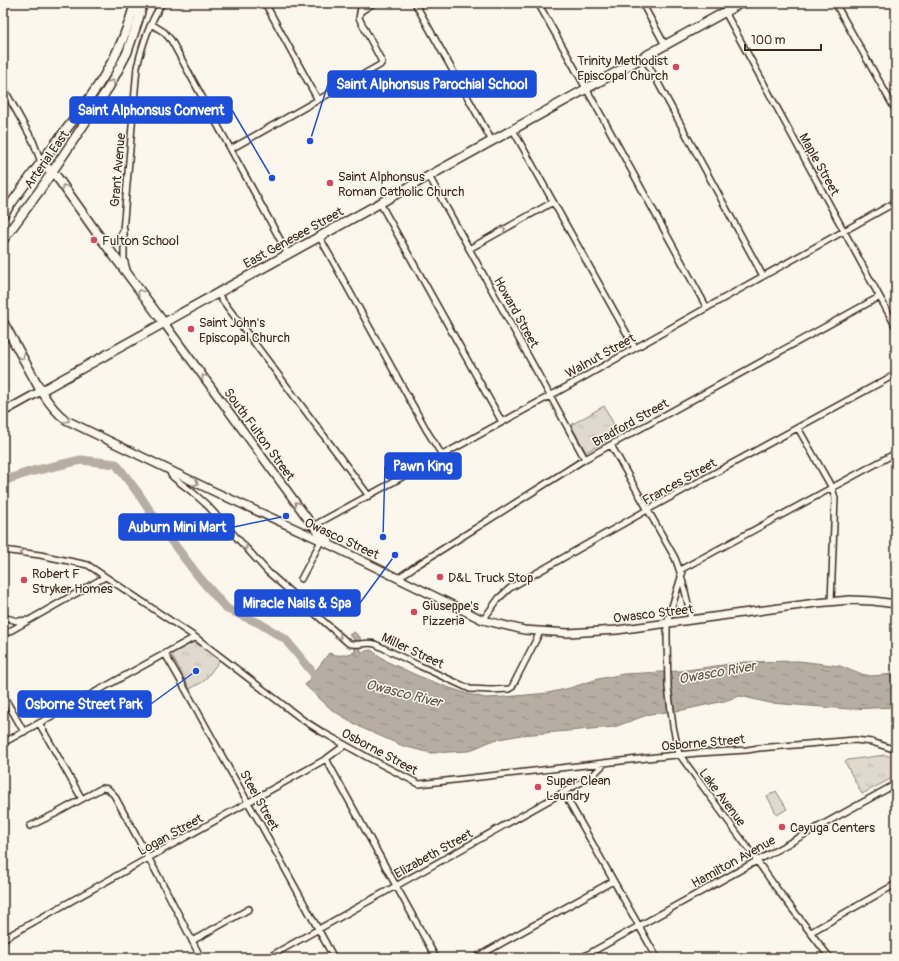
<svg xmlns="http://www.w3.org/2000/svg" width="899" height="961" font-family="Pangolin,sans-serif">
  <defs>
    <pattern id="park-tufts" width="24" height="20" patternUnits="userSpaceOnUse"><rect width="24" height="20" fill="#dfd9ce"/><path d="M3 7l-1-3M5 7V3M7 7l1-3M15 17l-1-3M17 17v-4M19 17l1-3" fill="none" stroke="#c0bab0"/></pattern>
    <pattern id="water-ripples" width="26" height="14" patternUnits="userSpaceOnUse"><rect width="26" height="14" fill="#b6aea2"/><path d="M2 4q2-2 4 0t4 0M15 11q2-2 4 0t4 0" fill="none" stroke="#958e83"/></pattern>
  </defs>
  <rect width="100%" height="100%" fill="#fbf7ec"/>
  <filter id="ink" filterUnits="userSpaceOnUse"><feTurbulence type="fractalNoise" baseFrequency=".025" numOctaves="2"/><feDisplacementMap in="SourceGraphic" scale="8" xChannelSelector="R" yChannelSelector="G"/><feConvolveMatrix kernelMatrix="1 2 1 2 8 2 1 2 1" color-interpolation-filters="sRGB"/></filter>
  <g filter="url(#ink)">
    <!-- park -->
    <path fill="url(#park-tufts)" stroke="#8d8276" d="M604,406L619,434L586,452L571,425Z
      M194,642L198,643L220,660L204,681L190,689L172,656L173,653Z
      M885,755L896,758V776L862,794L845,762L848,760Z"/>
    <!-- pitch -->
    <path fill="#dfd9ce" stroke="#8d8276" d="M776,791L787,809L777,815L767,796Z"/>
    <!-- water -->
    <path fill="url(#water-ripples)" stroke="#85796d" d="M354,632L360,637L361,652L371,650L388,662L416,675L444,686L468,694L486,698L505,697L548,693L570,688L598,679L624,674L680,671L744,662L799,661L840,666L857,673L871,676L896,674V707L850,709L770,703L740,696L724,701L683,710L650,714L614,727L521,735L494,740L468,751L431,753L403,746L362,728L332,710L305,685L329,653C339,657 345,655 355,652L354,639L349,635Z"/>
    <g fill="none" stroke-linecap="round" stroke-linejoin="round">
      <!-- river -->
      <path stroke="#b6aea2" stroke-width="9" d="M3,481L29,472L81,460L116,464L138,493L160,526L199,577L227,609L259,623L285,639L314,674L324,679"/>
      <!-- minor casing -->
      <g stroke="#3b2a1e" stroke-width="8">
        <path id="minor" d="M265,3L318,100
          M415,3L492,141
          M538,3L605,122L707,308
          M642,3L665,45
          M835,3L896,111
          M360,12L374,3
          M725,12L896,327
          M151,24L164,32L171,40L288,254
          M644,57L763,276
          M3,87L33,141L41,162
          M513,130L635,348
          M231,149L380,65L382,62L359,18L361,8L358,3
          M429,176L585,459
          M380,203L502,422
          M124,230V259L127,270
          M319,236L427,431L442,455
          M104,242L112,243C118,240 120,237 123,231L137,67C143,43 149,24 162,3
          M469,249L553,202
          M217,293L369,496
          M798,428L832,488L835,498L831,602
          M611,445L675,558C683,578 687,598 691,620
          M169,469L171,475L174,478L191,491L207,505L268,572L348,643C356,647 367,641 375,644L420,666L470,689L491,690L509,689L512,687L540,632
          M313,526L568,386L749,284L896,202
          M3,550L40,555L88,565L195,637L256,684L303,720L322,732L367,757L419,784L656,757L698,753L747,750L759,748L855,740L872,742L896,750
          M680,570L896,453
          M682,574L667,623V637L668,687L673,726L679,754L745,844L777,889L830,958
          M398,578L414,567L585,459L879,297
          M301,579L321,541
          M3,617L17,621L29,620
          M483,620L499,598L510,588L647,510L896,374
          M3,635L105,577
          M165,654C198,709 227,768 260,823L334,958
          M3,695L24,732
          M39,723L82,799
          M3,743L195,637
          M326,759L436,958
          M564,793L657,958
          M30,826L55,814L82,799L102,788L108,789L114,795L166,890L201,958
          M811,932L896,884
          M3,939L326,759L345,745
          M192,941L249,909
          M267,958L587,779L594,774L605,763
          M475,958L613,881
          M581,958L896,784"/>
      </g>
      <!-- major casing -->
      <g stroke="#3b2a1e" stroke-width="10">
        <path id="major" d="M164,323L313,526L321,535L329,541
          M3,412L41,391C48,402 55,412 66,420L213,491L318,539L483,620L524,630L568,633L617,630L816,603L850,600L873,601L896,604"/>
      </g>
      <!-- highway casing -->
      <g stroke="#3b2a1e" stroke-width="11">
        <path id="highway" d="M41,162L57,177L94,229L164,323
          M3,215C18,194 33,173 48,153C67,128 88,103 104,76C118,53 128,29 135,3
          M3,240L40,190L109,87L127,53L138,21L143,3
          M3,322L41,391L741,3"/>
      </g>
      <!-- minor -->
      <use href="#minor" stroke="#fbf7ec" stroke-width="5"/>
      <!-- major -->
      <use href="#major" stroke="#fbf7ec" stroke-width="7"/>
      <!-- highway -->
      <use href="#highway" stroke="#fbf7ec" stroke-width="8"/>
    </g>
    <!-- one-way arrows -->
    <defs><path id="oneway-chevron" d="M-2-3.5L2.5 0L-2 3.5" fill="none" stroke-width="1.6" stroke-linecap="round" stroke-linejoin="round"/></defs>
    <g stroke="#9b9085">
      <use href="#oneway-chevron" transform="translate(112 82) rotate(-61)"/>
      <use href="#oneway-chevron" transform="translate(64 187) rotate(-125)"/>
      <use href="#oneway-chevron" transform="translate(503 230) rotate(-29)"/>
      <use href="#oneway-chevron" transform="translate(140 292) rotate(-127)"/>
      <use href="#oneway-chevron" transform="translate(22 357) rotate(61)"/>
      <use href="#oneway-chevron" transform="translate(204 377) rotate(-126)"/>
      <use href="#oneway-chevron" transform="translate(67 420) rotate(30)"/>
      <use href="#oneway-chevron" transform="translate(196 483) rotate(26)"/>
      <use href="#oneway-chevron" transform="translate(297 504) rotate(-125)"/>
      <use href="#oneway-chevron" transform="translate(245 547) rotate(48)"/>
      <use href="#oneway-chevron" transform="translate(22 553) rotate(-171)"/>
      <use href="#oneway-chevron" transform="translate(339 636) rotate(41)"/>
    </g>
  </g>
  <!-- markers -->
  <g fill="#d1495b" stroke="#fbf7ec" stroke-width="1.5">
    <circle cx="676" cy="67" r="4"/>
    <circle cx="330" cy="183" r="4"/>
    <circle cx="94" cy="240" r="4"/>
    <circle cx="191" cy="329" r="4"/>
    <circle cx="440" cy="577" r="4"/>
    <circle cx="24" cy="580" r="4"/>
    <circle cx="414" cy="612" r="4"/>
    <circle cx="538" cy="787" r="4"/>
    <circle cx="782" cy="827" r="4"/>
  </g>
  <g text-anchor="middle" stroke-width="3" stroke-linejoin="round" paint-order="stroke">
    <!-- poi labels -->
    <g font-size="13" fill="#3b2a1e" stroke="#fbf7ec" text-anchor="start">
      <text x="668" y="65" text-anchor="end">Trinity Methodist<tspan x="668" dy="15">Episcopal Church</tspan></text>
      <text x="338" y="181">Saint Alphonsus<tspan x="338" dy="15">Roman Catholic Church</tspan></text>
      <text x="102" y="245">Fulton School</text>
      <text x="199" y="327">Saint John's<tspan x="199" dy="15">Episcopal Church</tspan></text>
      <text x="32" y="578">Robert F<tspan x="32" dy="15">Stryker Homes</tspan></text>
      <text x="448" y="582">D&amp;L Truck Stop</text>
      <text x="422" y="610">Giuseppe's<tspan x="422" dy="15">Pizzeria</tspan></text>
      <text x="546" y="785">Super Clean<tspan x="546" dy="15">Laundry</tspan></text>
      <text x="790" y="832">Cayuga Centers</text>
    </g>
    <!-- street labels -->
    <g font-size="13" fill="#3b2a1e" stroke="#fbf7ec">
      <text transform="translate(46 159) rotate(-55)" y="5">Arterial East</text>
      <text transform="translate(820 164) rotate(61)" y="5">Maple Street</text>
      <text transform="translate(117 170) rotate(-85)" y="5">Grant Avenue</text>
      <text transform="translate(293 237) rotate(-29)" y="5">East Genesee Street</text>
      <text transform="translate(517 312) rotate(61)" y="5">Howard Street</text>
      <text transform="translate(600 355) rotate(-29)" y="5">Walnut Street</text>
      <text transform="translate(630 422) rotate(-29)" y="5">Bradford Street</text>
      <text transform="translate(260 434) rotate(54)" y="5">South Fulton Street</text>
      <text transform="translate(679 481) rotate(-29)" y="5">Frances Street</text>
      <text transform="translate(342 538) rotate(25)" y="5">Owasco Street</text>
      <text transform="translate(653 613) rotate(-7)" y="5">Owasco Street</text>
      <text transform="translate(413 650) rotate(25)" y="5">Miller Street</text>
      <text transform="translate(703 742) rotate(-5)" y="5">Osborne Street</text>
      <text transform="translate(380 751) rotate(28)" y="5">Osborne Street</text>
      <text transform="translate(723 797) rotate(53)" y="5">Lake Avenue</text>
      <text transform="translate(260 800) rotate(61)" y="5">Steel Street</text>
      <text transform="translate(170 834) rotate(-29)" y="5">Logan Street</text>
      <text transform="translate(433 853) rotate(-29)" y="5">Elizabeth Street</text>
      <text transform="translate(733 861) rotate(-29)" y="5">Hamilton Avenue</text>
    </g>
    <!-- water labels -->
    <g font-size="14" font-style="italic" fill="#605246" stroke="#fbf7ec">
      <text transform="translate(717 672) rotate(-10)" y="5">Owasco River</text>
      <text transform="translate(404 693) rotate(14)" y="5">Owasco River</text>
    </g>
  </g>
  <!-- callouts -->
  <path fill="none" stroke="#1d4ed8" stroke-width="1.5" d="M310 141L328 84M272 178L232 110M383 537L385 466M286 516L234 527M395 555L360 603M196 671L151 704"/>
  <g fill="#1d4ed8" stroke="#fbf7ec" stroke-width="1.5">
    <circle cx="310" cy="141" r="4"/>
    <circle cx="272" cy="178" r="4"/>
    <circle cx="383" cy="537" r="4"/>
    <circle cx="286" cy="516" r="4"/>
    <circle cx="395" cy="555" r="4"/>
    <circle cx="196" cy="671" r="4"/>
  </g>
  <g fill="#1d4ed8" stroke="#1d4ed8" stroke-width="1.5">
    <rect x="328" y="71" width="208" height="26" rx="4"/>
    <rect x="70" y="97" width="162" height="26" rx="4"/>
    <rect x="385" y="453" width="76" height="26" rx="4"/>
    <rect x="119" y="514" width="115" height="26" rx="4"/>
    <rect x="235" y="590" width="125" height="26" rx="4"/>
    <rect x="18" y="691" width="133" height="26" rx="4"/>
  </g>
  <g font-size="14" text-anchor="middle" font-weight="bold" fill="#fff">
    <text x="432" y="89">Saint Alphonsus Parochial School</text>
    <text x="151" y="115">Saint Alphonsus Convent</text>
    <text x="423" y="471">Pawn King</text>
    <text x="177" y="532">Auburn Mini Mart</text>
    <text x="297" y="608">Miracle Nails &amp; Spa</text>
    <text x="84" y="709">Osborne Street Park</text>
  </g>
  <!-- margin -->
  <rect width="899" height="961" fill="none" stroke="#fbf7ec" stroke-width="16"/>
  <rect x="8" y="8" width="883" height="945" fill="none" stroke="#3b2a1e" stroke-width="1.5" filter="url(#ink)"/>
  <!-- scale -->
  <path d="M745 44v6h76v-6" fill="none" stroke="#3b2a1e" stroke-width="2"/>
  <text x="751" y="44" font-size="12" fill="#3b2a1e" stroke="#fbf7ec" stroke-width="3" paint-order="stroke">100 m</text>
</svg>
